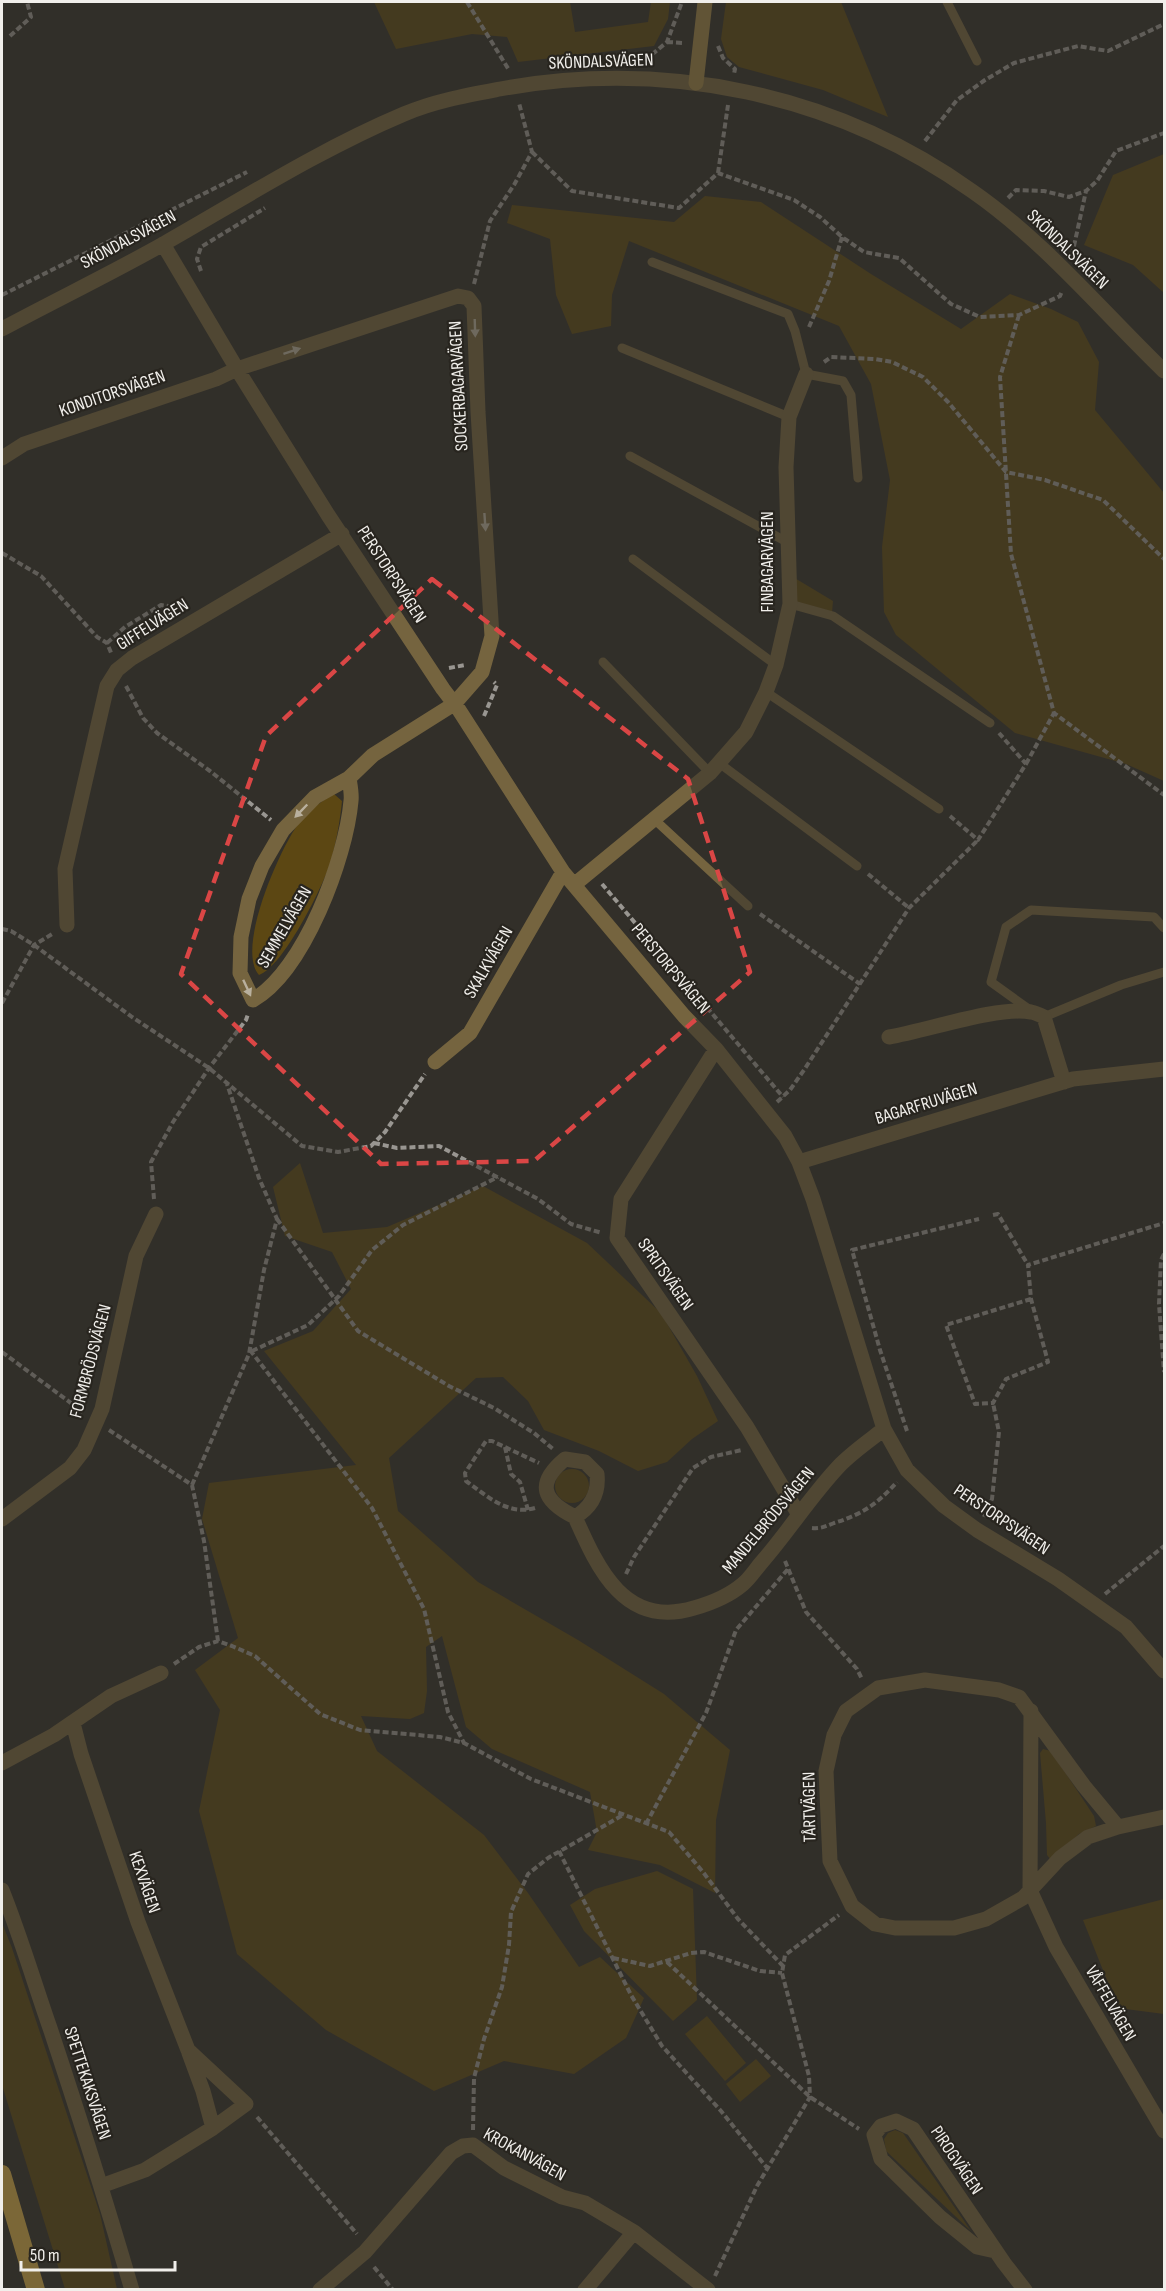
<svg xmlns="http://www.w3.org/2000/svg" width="1166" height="2291" font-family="'Sofia Sans Condensed',sans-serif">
  <rect width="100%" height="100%" fill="#322f29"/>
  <!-- green -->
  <path fill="#5c4713" d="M374,2H570L575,32L648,22L651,2H670L668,19L654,46L518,62L507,37L472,34L396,49Z
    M726,2H841L888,117L823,90L739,67L727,57L721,39Z
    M1164,154V293L1133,265L1084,245L1113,175Z
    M705,196L761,202L871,274L961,329L1010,294L1051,309L1078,322L1099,362L1095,410L1164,493V781L1126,764L1015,733L896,635L884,612L882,547L890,480L871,384L839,326L629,241L612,295L611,326L572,334L556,295L550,239L507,223L512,205L674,222Z
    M793,577L833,601L832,613L795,602Z
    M334,794L342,801C340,821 336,844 330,864C322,888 283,967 259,975C235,949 281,845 301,820C310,809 322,801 334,794Z
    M300,1163L323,1233L387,1227L483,1186L587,1243L661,1313L697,1376L718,1421L692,1439L667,1462L638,1471L599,1451L544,1430L528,1401L503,1377L476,1378L389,1458L398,1511L478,1582L578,1640L664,1694L730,1750L716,1820L715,1893L660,1865L588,1850L597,1832L590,1792L492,1749L466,1727L442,1636L426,1647L427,1691L424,1713L410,1719L361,1716L377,1751L484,1835L528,1893L579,1967L600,1957L644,1998L626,2038L574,2074L504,2061L434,2091L326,2030L237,1954L199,1811L220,1710L195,1670L238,1638L202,1519L209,1483L356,1465L264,1351L313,1331L351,1289L332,1252L285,1236L273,1187Z
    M555 1486a17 17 0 1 1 34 0a17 17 0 1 1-34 0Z
    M1043,1749L1051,1751L1094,1816L1096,1826L1079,1834L1051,1860L1047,1855L1046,1823L1040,1753Z
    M657,1871L693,1889L697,2000L673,2021L584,1931L570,1905L595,1889Z
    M1164,1899V2014L1118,2008L1083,1920Z
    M2,1923L12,1948L100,2214L117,2289H65L2,2085Z
    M707,2016L746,2063L725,2081L685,2034Z
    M756,2059L771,2076L740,2102L726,2084Z
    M895,2130L903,2133L971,2231L886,2151L884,2139L888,2133Z"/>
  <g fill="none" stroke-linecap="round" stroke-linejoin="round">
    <!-- path -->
    <path stroke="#999691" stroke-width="4" stroke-dasharray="6 3" stroke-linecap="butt" d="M467,2L509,70
      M10,36L31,17L27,2
      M667,42L684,43
      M718,46L723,58L735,69L734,74
      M626,59L649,57L667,42L682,2
      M925,141L957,100L985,80L1014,63L1078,46L1108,51L1164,24
      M532,152L572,191L679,208L718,173L794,200L820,217L842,237L864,252L899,258L951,304L980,317L1019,315L1060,296L1062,291
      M718,173L728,105
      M1008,198L1016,190L1044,191L1069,197L1086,191L1097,181L1116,151L1164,133
      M1072,255L1086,191
      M201,271L197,259L201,247L265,208
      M474,284L490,221L514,185L532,152L519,103
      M2,295L247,172
      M1019,315L1000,377L1011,554L1054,713L1164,795
      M809,327L829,281L842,237
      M824,362L831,357L875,359L892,362L923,377L948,402L1006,472L1045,480L1103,500L1164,559
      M2,553L41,576L97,637L107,643L112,655
      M107,643L125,627L161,605L181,608
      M449,668L465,665
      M126,686L143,718L157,733L210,771L271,820
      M484,716L497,685L494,682
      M1026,764L1054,713
      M950,816L978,840L1026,764L999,733
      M868,874L909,908
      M602,884L783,1097
      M760,914L860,984
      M2,929L11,931L34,945L132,1017L209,1068L302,1146L338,1152L371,1146L385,1132L425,1074
      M2,1003L34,945L54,933
      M777,1102L790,1090L804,1070L909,908L978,840
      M374,1143L397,1148L439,1146L538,1199L571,1224L602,1233
      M154,1199L151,1162L173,1122L209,1068L246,1020L248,1014
      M993,1215L998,1214L1028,1265
      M277,1219L358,1331L449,1386L494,1408L534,1433L553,1449
      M1164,1254L1161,1260L1159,1304L1164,1372
      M1031,1299L946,1325L975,1404L993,1403L1006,1379L1048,1362L1031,1299L1028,1265L1164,1223
      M250,1350L372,1508L424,1609L448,1712L464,1743
      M252,1351L308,1325L339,1296L372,1250L403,1225L498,1177
      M2,1352L83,1412
      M109,1430L192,1485L204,1541L218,1641
      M907,1431L880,1350L852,1250L979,1219
      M505,1447L511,1474L520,1482L528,1510
      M192,1485L249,1354L264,1270L277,1219L259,1178L227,1084
      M535,1508C508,1516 487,1496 466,1481L465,1473L486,1441H492L539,1463
      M984,1517L992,1499L999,1432L993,1403
      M812,1528C821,1529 826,1526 834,1523C863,1514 877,1504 897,1482
      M785,1561L806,1612L857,1669L862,1679
      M626,1574L634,1557L693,1468L711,1457L742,1450
      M1105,1594L1164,1546
      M174,1664L199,1647L218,1641L232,1646L255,1656L320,1714L360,1730L440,1737L464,1743L531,1779L669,1832L703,1872L738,1919L783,1966
      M646,1824L706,1713L736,1630L788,1569
      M559,1851L631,1995L662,2046L721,2111L767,2168
      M613,1958L650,1966L691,1953L704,1952L760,1971L782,1973
      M667,1962L810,2097L859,2129
      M257,2117L357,2234
      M473,2130L474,2078L484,2039L502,1987L509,1945L511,1912L528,1874L548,1858L623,1815
      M374,2267L393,2290
      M715,2276L757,2186L810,2097L809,2076L782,1973L785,1955L839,1915"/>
    <!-- lane -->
    <path stroke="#75643f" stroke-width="9" d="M947,2L977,61
      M652,262L788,314L795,331L806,374L843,381L851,395L858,478
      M622,348L789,417
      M630,456L787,542
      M633,559L776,665
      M790,604L833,616L990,723
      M603,662L710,773
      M766,692L939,809
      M719,763L857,866
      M655,820L748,906
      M1030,1010L991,982L1006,927L1031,910L1154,917L1164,928
      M1044,1017L1121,985L1164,972"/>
    <!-- street -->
    <path stroke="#75643f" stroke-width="15" d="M163,244L237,369L328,515L443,689L459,710L563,872L684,1016L716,1049L785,1136L799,1162L813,1199L884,1429L907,1470L944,1506L977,1530L1058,1579L1126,1627L1164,1671
      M2,329C56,300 112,273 165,243C244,198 321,149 404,114C434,101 468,95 500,89C666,59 834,93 972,191C1044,241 1101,310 1164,371
      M2,458L24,444L216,379L237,369L458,296L468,298L474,306L478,412L492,636L482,672L454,704L373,755L349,778L315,797L283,830L262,866L249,899L241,937L240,973L253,1000C304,971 346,858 351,801C352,794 350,785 349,778
      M575,884L710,773L746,732L766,692L776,665L790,604L786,467L789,417L806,374
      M67,925L65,869L107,686L117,670L132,658L342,534
      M889,1037C927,1031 996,1006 1031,1012C1036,1013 1040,1015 1044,1017L1064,1082
      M716,1049L621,1199L617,1238L747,1427L799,1515
      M435,1062L470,1033L563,872
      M799,1162L1073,1079L1164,1069
      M575,1517C543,1501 535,1484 565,1459L585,1462L597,1474C599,1493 592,1507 575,1517C598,1569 625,1629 694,1608C712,1603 729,1596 743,1584C750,1578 755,1570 761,1563C789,1531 812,1494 841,1464C854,1451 870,1440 884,1429
      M2,1519L70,1468L84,1450L102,1409L136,1256L156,1214
      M1031,1711L1030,1890L1056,1947L1164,2131
      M73,1723L81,1754L138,1922L188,2050L246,2104L213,2128L145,2170L101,2186
      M2,1763L54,1735L111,1696L161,1673
      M1118,1827L1084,1786L1019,1697L999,1690L925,1680L878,1688L846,1711L834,1735L826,1771L830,1861L852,1906L875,1924L895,1928H954L986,1919L1023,1898L1060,1858L1088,1837L1118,1827L1164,1817
      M2,1890C20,1935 34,1982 50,2028C79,2115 106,2202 132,2290
      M189,2053L203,2091L213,2128
      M995,2251L977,2247L940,2217L881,2159L874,2135L881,2126L896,2121L913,2129L1004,2263L1025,2290
      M320,2290L365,2252L451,2153L463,2146L473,2145L504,2168L562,2197L585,2203L634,2232L708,2290
      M585,2290L634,2232"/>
    <!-- secondary -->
    <path stroke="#9c8145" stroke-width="15" d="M696,83L705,2"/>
    <!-- highway -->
    <path stroke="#d5ab47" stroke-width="18" d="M2,2174L36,2290"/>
  </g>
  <!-- one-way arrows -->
  <defs><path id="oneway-solid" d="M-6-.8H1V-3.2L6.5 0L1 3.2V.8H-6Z" transform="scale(1.5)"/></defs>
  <g fill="#b9b09e">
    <use href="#oneway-solid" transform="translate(475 328) rotate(88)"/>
    <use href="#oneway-solid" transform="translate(292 351) rotate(-18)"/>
    <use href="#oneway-solid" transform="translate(485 522) rotate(86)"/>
    <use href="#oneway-solid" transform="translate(301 811) rotate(134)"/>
    <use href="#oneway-solid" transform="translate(247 988) rotate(65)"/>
  </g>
  <!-- marked area -->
  <path d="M0 0H1166V2291H0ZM432,579L688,779L750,972L534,1161L381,1164L181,974L266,736Z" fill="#322f29" fill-opacity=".55" fill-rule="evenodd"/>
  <path fill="none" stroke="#da4645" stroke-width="4.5" stroke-dasharray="12 8" stroke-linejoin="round" d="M432,579L688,779L750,972L534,1161L381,1164L181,974L266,736Z"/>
  <g text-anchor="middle" stroke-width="4.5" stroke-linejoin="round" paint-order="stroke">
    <!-- street labels -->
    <g font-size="18" fill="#f1efeb" stroke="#28251f">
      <text transform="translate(601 61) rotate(-2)" y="6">SKÖNDALSVÄGEN</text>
      <text transform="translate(128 239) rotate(-28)" y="6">SKÖNDALSVÄGEN</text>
      <text transform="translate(1068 249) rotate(44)" y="6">SKÖNDALSVÄGEN</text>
      <text transform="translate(458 386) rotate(-93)" y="6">SOCKERBAGARVÄGEN</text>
      <text transform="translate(112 393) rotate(-19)" y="6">KONDITORSVÄGEN</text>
      <text transform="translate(767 562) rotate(-90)" y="6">FINBAGARVÄGEN</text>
      <text transform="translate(392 574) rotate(57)" y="6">PERSTORPSVÄGEN</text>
      <text transform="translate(152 624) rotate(-32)" y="6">GIFFELVÄGEN</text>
      <text transform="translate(284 927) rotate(-60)" y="6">SEMMELVÄGEN</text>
      <text transform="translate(488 962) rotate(-60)" y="6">SKALKVÄGEN</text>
      <text transform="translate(671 968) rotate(50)" y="6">PERSTORPSVÄGEN</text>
      <text transform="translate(926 1103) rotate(-17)" y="6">BAGARFRUVÄGEN</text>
      <text transform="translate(666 1274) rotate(55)" y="6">SPRITSVÄGEN</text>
      <text transform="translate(90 1361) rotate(-75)" y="6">FORMBRÖDSVÄGEN</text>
      <text transform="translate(1002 1519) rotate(34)" y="6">PERSTORPSVÄGEN</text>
      <text transform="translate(768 1520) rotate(-50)" y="6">MANDELBRÖDSVÄGEN</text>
      <text transform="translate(809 1807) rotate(-91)" y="6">TÅRTVÄGEN</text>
      <text transform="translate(145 1882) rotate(71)" y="6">KEXVÄGEN</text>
      <text transform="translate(1111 2003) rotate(60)" y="6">VÅFFELVÄGEN</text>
      <text transform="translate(88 2083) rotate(72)" y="6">SPETTEKAKSVÄGEN</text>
      <text transform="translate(525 2154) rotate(29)" y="6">KROKANVÄGEN</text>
      <text transform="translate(957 2160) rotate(56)" y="6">PIROGVÄGEN</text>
    </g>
  </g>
  <!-- border -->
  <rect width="1166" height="2291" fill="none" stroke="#f1efeb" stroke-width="6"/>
  <!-- scale -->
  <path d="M21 2261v9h154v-9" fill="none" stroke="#f1efeb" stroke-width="3"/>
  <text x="30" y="2261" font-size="18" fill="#f1efeb" stroke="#28251f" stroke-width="4.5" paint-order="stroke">50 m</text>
</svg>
